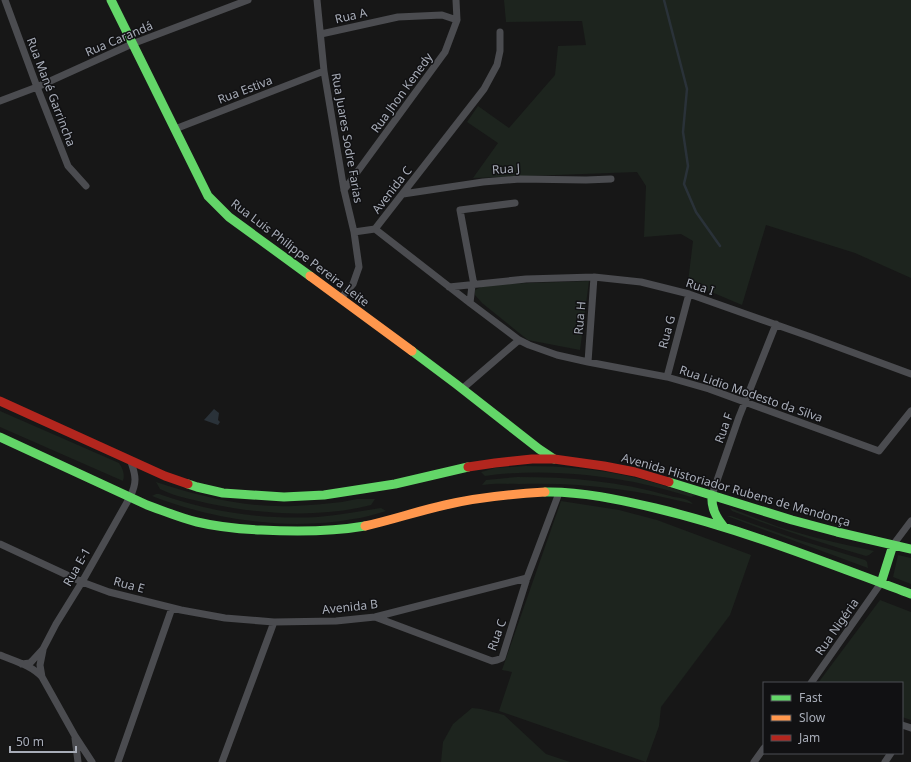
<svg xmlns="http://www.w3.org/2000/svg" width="911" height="762" font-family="'Noto Sans',sans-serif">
  <rect width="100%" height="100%" fill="#171717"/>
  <!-- green -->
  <path fill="#1d241e" d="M504,0H911V278L855,253L766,225L742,305L688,282L693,241L681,234L644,237L646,186L637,172L473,178L498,143L467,122L478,106L509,128L555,75L558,46L586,45L582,21L506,22Z
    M589,281L580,350L528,340L482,303L475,295V290L483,286L497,284Z
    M0,411L119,463C123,469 125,474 123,481L0,427Z
    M525,466C564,466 599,469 637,478C657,483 676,490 696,495L691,497C672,491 653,486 634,482C586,473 534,469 485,476L481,472L495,468Z
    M517,477C569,477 620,481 670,496C677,498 688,498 693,504C635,489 579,482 519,484C507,484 495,483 482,485L486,480Z
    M156,482C201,497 247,508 294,506C310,505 326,504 342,502C347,501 352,500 357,499C363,499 369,499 375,499L371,505C317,519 252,514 198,501C185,498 172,495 160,489Z
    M156,494H159C209,512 264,520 318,517C339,515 360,511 381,508L386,511C375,514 364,518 353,519C288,531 214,520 152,496Z
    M561,501L619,510L657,520L751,555L730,615L661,707L659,726L646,762L499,711L512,672L502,670Z
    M730,508C746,514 762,521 779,527C810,537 842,544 874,551L869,555L866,556C821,543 776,528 732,511Z
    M727,516H731L796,539L865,560L867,562L868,568Z
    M898,555L911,558V584L893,577Z
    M880,600L911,612V720L902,717V683H818Z
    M472,708L481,709L504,715L546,754L570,762H441L443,742L453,724Z"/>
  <!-- water -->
  <path fill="#2a3239" d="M214,409L219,413L218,420L220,422L218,425L204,420Z"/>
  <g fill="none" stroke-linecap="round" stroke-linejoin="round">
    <!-- stream -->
    <path stroke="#2a3239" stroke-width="2.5" d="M664,0L687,89L683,132L688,166L684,184L696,212L720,246"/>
    <!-- street -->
    <path stroke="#4b4c50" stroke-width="7" d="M5,0L37,87L68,166L86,186
      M317,0L324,71L344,190L354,232L359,267L353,284L341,298
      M321,34L398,17L442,15L457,20
      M0,101L37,87L132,44L248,0
      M175,129L324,71
      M344,190L445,52L457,20L456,0
      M403,194L483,182L520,179L586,180L611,179
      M375,229L470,303L519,340L529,345L557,355L588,362L667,377L709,389L879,451L911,411
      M375,229L484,89L497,65L500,51V32
      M354,232L375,229
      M474,285L460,210L515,203
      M449,287L526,279L594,277L641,282L689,294L811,337L911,374
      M470,303L472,285
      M588,362L594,277
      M667,377L689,294
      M462,389L519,340
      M712,495L739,417L776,324
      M0,544L82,582L109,592L181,610L225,618L274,622L336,621L375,617L527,578
      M893,545L911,521
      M375,617L492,661L497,660L502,658L527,578L559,493
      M0,655C14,661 31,665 42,677L75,736L92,762
      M22,664L30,663L32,661L43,649L56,624L82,582L130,497C137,483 136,476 131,462
      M42,677L40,665L43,650
      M811,683L881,583
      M902,725L911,728
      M75,738L78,762
      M118,762L172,608
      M222,762L274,622
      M754,762L764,748
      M885,762L891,753"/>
    <!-- fast -->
    <path stroke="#63d668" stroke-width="9" d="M111,0L208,196L229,217L310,276
      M412,351L456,384L539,449L554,459
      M0,437L147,505C164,511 180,518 197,522C218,527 239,529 261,530C296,532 330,532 365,526
      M669,482L792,520L837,532L911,549
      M188,484L197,487L223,493L284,497L324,495L395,484L468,467
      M545,492C580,491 621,500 655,508C743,529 827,563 911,594
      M712,495C711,508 716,517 724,527
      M881,583L893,545"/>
    <!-- slow -->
    <path stroke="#ff974d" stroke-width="9" d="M310,276L412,351
      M365,526C392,520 418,511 445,505C478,497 511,494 545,492"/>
    <!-- jam -->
    <path stroke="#b3261e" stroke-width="9" d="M0,401L165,476L188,484
      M468,467L495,463L532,459H554L604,466L635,472L669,482"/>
  </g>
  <g text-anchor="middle" stroke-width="3" stroke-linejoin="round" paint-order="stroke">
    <!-- street labels -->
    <g font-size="12" fill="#a8adb8" stroke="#111113">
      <text transform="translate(351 16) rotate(-13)" y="4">Rua A</text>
      <text transform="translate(119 39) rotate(-23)" y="4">Rua Carandá</text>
      <text transform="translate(245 90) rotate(-21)" y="4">Rua Estiva</text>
      <text transform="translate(51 92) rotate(69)" y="4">Rua Mané Garrincha</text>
      <text transform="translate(402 93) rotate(-54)" y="4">Rua Jhon Kenedy</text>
      <text transform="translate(347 138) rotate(80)" y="4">Rua Juares Sodre Farias</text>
      <text transform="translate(506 169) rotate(-4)" y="4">Rua J</text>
      <text transform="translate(392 190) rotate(-52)" y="4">Avenida C</text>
      <text transform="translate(300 253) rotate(37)" y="4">Rua Luis Philippe Pereira Leite</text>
      <text transform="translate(700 287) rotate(18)" y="4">Rua I</text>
      <text transform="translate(580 318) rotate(-85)" y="4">Rua H</text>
      <text transform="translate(667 332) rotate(-75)" y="4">Rua G</text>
      <text transform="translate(751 394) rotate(19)" y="4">Rua Lidio Modesto da Silva</text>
      <text transform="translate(724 428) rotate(-70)" y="4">Rua F</text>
      <text transform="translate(736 490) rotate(16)" y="4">Avenida Historiador Rubens de Mendonça</text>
      <text transform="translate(77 567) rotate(-60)" y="4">Rua E-1</text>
      <text transform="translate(129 585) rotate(15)" y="4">Rua E</text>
      <text transform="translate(350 607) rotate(-6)" y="4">Avenida B</text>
      <text transform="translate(837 627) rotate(-55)" y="4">Rua Nigéria</text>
      <text transform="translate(497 635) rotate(-70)" y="4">Rua C</text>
    </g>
  </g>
  <!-- legend -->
  <rect x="763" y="682" width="140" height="72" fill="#111113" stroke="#4d4f55"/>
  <rect x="771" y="695" width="20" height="6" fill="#63d668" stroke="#4d4f55"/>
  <text x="799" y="702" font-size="12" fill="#a8adb8">Fast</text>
  <rect x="771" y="715" width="20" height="6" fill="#ff974d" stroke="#4d4f55"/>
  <text x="799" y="722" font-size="12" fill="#a8adb8">Slow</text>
  <rect x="771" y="735" width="20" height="6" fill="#b3261e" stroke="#4d4f55"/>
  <text x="799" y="742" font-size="12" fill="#a8adb8">Jam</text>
  <!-- scale -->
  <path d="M10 746v6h66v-6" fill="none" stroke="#a8adb8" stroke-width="2"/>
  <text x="16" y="746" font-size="12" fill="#a8adb8" stroke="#111113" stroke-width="3" paint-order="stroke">50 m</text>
</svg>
